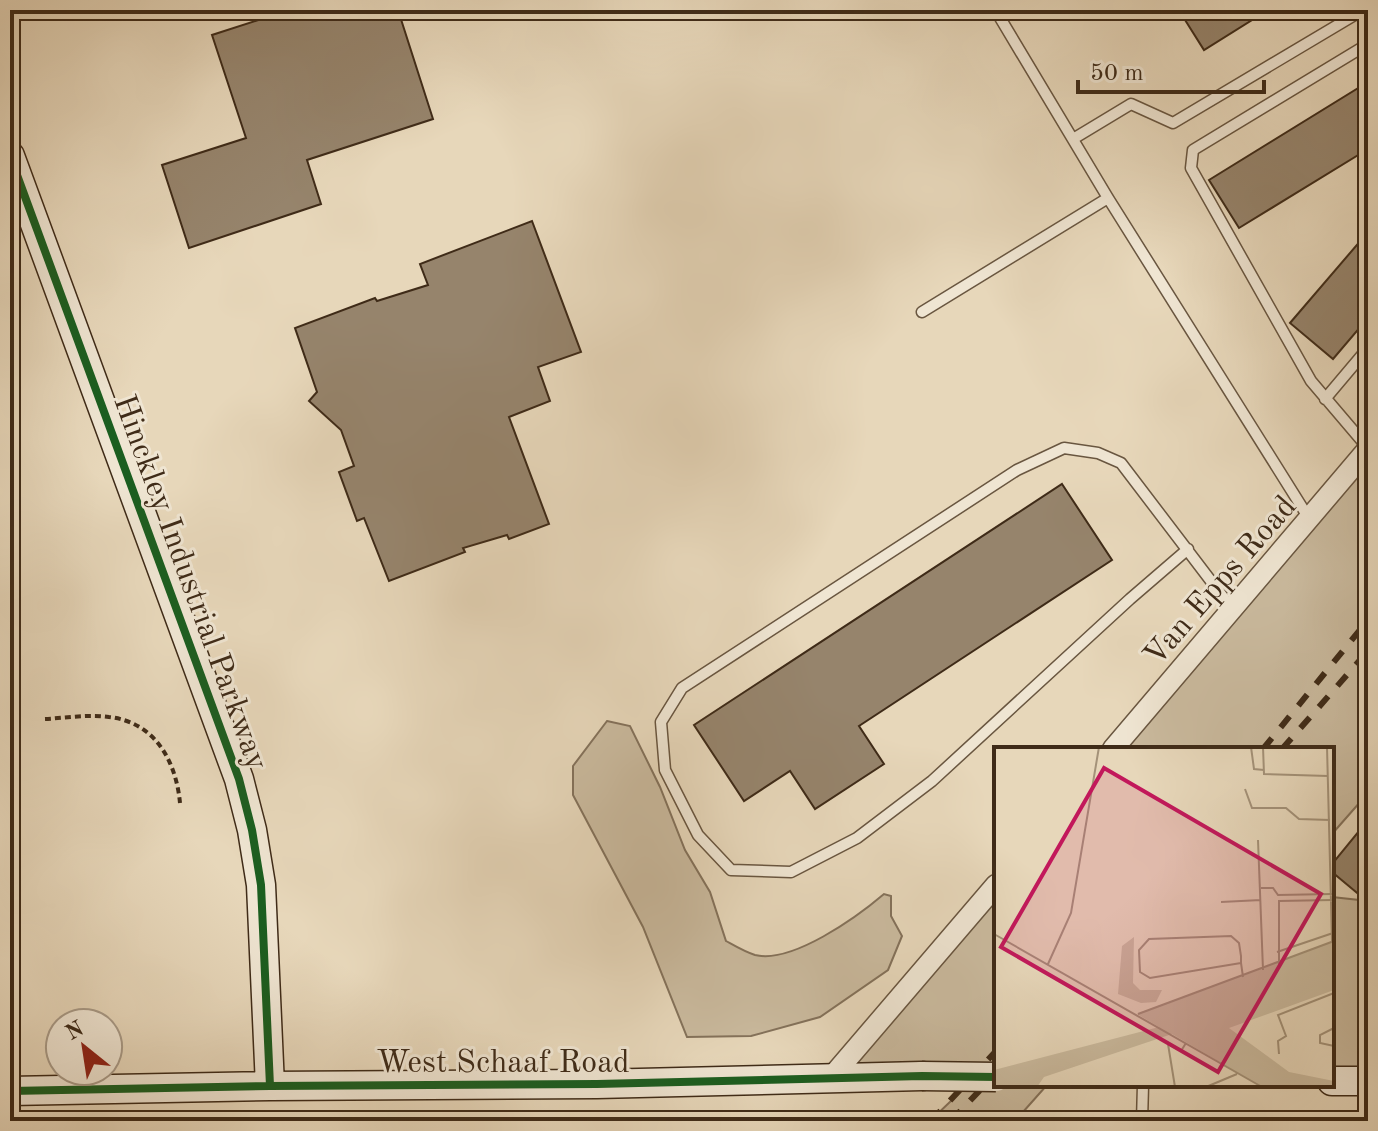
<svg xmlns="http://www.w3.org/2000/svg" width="1378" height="1131" font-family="'Old Standard TT',serif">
  <rect width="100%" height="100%" fill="#e7d7ba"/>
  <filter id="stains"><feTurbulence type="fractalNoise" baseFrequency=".0025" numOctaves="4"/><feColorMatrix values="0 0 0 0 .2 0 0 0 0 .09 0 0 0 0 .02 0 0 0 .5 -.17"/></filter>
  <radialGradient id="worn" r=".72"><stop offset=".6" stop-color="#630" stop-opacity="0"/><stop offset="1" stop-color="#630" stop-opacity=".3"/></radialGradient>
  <!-- green -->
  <path fill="#caba9e" stroke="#84725b" stroke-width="2" d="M1368,449V793L1332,834V749H1113Z
    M607,721L630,726L660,787L685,850L710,892L726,941C735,946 745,952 755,955C792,964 857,917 884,894L891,896V916L902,936L888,970L820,1017L751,1036L687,1037L643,927L573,795V766Z
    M996,885V1085H1047L1015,1121H930L976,1077L830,1079Z
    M1332,897L1368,901V1081H1332Z"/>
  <!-- building -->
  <path fill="#96846c" stroke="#3f2b18" stroke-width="2" d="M289,10H398L433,119L307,160L321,204L189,248L162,165L246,138L212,35Z
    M1184,10H1268L1204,50L1180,12Z
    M1368,82V149L1239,228L1209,180Z
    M532,221L581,352L538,367L550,401L509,417L549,524L509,539L507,535L463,548L465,552L389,581L364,518L357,521L339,472L354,466L341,430L309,401L317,392L295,328L375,298L377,301L428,285L420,264Z
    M1368,232V318L1333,359L1290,323Z
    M10,436L16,439L17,526L15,529H10Z
    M1062,484L1112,560L859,726L884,764L815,809L790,771L744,801L694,725Z
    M1368,820V897H1362L1332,872V864Z"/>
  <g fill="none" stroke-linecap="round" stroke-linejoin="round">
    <!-- lane casing -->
    <g stroke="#695640" stroke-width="13">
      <path id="lane" d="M992,10L999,16L1108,198L1310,520
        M1368,44L1193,150L1191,168L1311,381L1368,448
        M1073,139L1131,104L1173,123L1363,10
        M922,312L1108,198
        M1325,399L1368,348
        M1188,549L1130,599L932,781L857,838L791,872L731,870L698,835L665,770L661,722L682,688L1017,470L1064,448L1098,453L1121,463L1233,610
        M1142,1121L1143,1085"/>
    </g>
    <!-- street casing -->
    <g stroke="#695640" stroke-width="23">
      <path id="street" d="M1113,749L1368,449
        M830,1079L996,885"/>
    </g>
    <!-- secondary casing -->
    <g stroke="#3f2b18" stroke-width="31">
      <path id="secondary" d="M10,156L239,779L252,830L261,885L270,1086
        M1332,1081H1368
        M10,1091L270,1086L597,1084L922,1076"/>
    </g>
    <!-- path -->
    <path stroke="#3f2b18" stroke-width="4" stroke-dasharray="6 4" stroke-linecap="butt" d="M45,719C66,718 88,714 109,717C155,722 176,761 180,803"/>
    <!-- lane -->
    <use href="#lane" stroke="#efe5d2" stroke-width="10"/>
    <!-- street -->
    <use href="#street" stroke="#efe5d2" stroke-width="20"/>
    <!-- secondary -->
    <use href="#secondary" stroke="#efe5d2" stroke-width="28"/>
    <!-- rail -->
    <path stroke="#3f2b18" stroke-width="6" stroke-dasharray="14 14" stroke-linecap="butt" d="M1263,749L1368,620
      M1282,749L1368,651
      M931,1121L996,1051
      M951,1121L996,1073"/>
    <!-- secondary-bridge casing -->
    <g stroke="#3f2b18" stroke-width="31" stroke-linecap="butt">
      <path id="secondary-bridge" d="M922,1076L996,1077"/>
    </g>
    <!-- secondary-bridge -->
    <use href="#secondary-bridge" stroke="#efe5d2" stroke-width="28"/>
    <!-- cycleway casing -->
    <g stroke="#efe5d2" stroke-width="13">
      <path id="cycleway" d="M10,156L239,779L252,830L261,885L270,1086
        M10,1091L270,1086L597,1084L922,1076L996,1077"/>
    </g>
    <!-- cycleway -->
    <use href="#cycleway" stroke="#1b5e20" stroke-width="8"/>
  </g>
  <g text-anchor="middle" stroke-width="6" stroke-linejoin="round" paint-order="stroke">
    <!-- street labels -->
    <g font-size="32" fill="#3f2b18" stroke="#efe5d2">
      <text transform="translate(1219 580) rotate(-49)" y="11">Van Epps Road</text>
      <text transform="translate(192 582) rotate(70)" y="11">Hinckley Industrial Parkway</text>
      <text x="503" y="1072">West Schaaf Road</text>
    </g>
  </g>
  <!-- overview -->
  <g transform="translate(994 747)">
    <rect width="340" height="340" fill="#e7d7ba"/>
    <path d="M140,190L139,236L146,243H168L162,255L147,256L124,247L128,199ZM340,194V243L235,281L295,325L340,334V340H268L178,287L50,330L43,340H0V323L165,280L143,267Z" fill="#caba9e"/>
    <path fill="none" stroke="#a49279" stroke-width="2" d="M257,0L260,22L270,23M269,0L270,27L334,29M333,0L338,194M251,42L258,61H292L305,72L336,73M264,93L269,223M267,141H279L284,148L338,147M227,155L267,153M0,187L268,340M283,205L339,186M247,216L156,231L146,225L145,203L155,192L237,189L245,196L247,209V216L249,230M54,217L77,166L105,0M285,217V154L338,153M144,267L340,194M340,281L326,288V296L340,299M285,307L284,294L292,289L284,268L340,246M181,340L174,297L187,304L192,296M212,340L243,327"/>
    <path fill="#c2185b" fill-opacity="0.15" stroke="#c2185b" stroke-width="4" d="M110,21L327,147L224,325L7,200Z"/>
    <rect width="340" height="340" fill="none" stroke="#3f2b18" stroke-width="4"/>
  </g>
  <!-- margin -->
  <rect width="1378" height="1131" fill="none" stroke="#e7d7ba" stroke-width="40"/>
  <rect x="12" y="12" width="1354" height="1107" fill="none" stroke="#3f2b18" stroke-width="4"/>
  <rect x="20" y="20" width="1338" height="1091" fill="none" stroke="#3f2b18" stroke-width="2"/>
  <!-- north arrow -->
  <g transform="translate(84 1047) rotate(330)"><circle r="38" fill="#efe5d2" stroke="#a99b88" stroke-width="2"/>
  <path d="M0-6L14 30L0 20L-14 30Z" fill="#8f2418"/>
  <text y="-12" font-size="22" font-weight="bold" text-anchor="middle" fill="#3f2b18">N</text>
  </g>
  <!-- scale -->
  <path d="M1078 80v12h186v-12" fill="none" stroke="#3f2b18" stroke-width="4"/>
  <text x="1090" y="80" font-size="24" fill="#3f2b18" stroke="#efe5d2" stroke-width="6" paint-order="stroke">50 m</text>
  <rect width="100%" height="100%" filter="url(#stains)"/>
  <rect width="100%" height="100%" fill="url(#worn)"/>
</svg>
